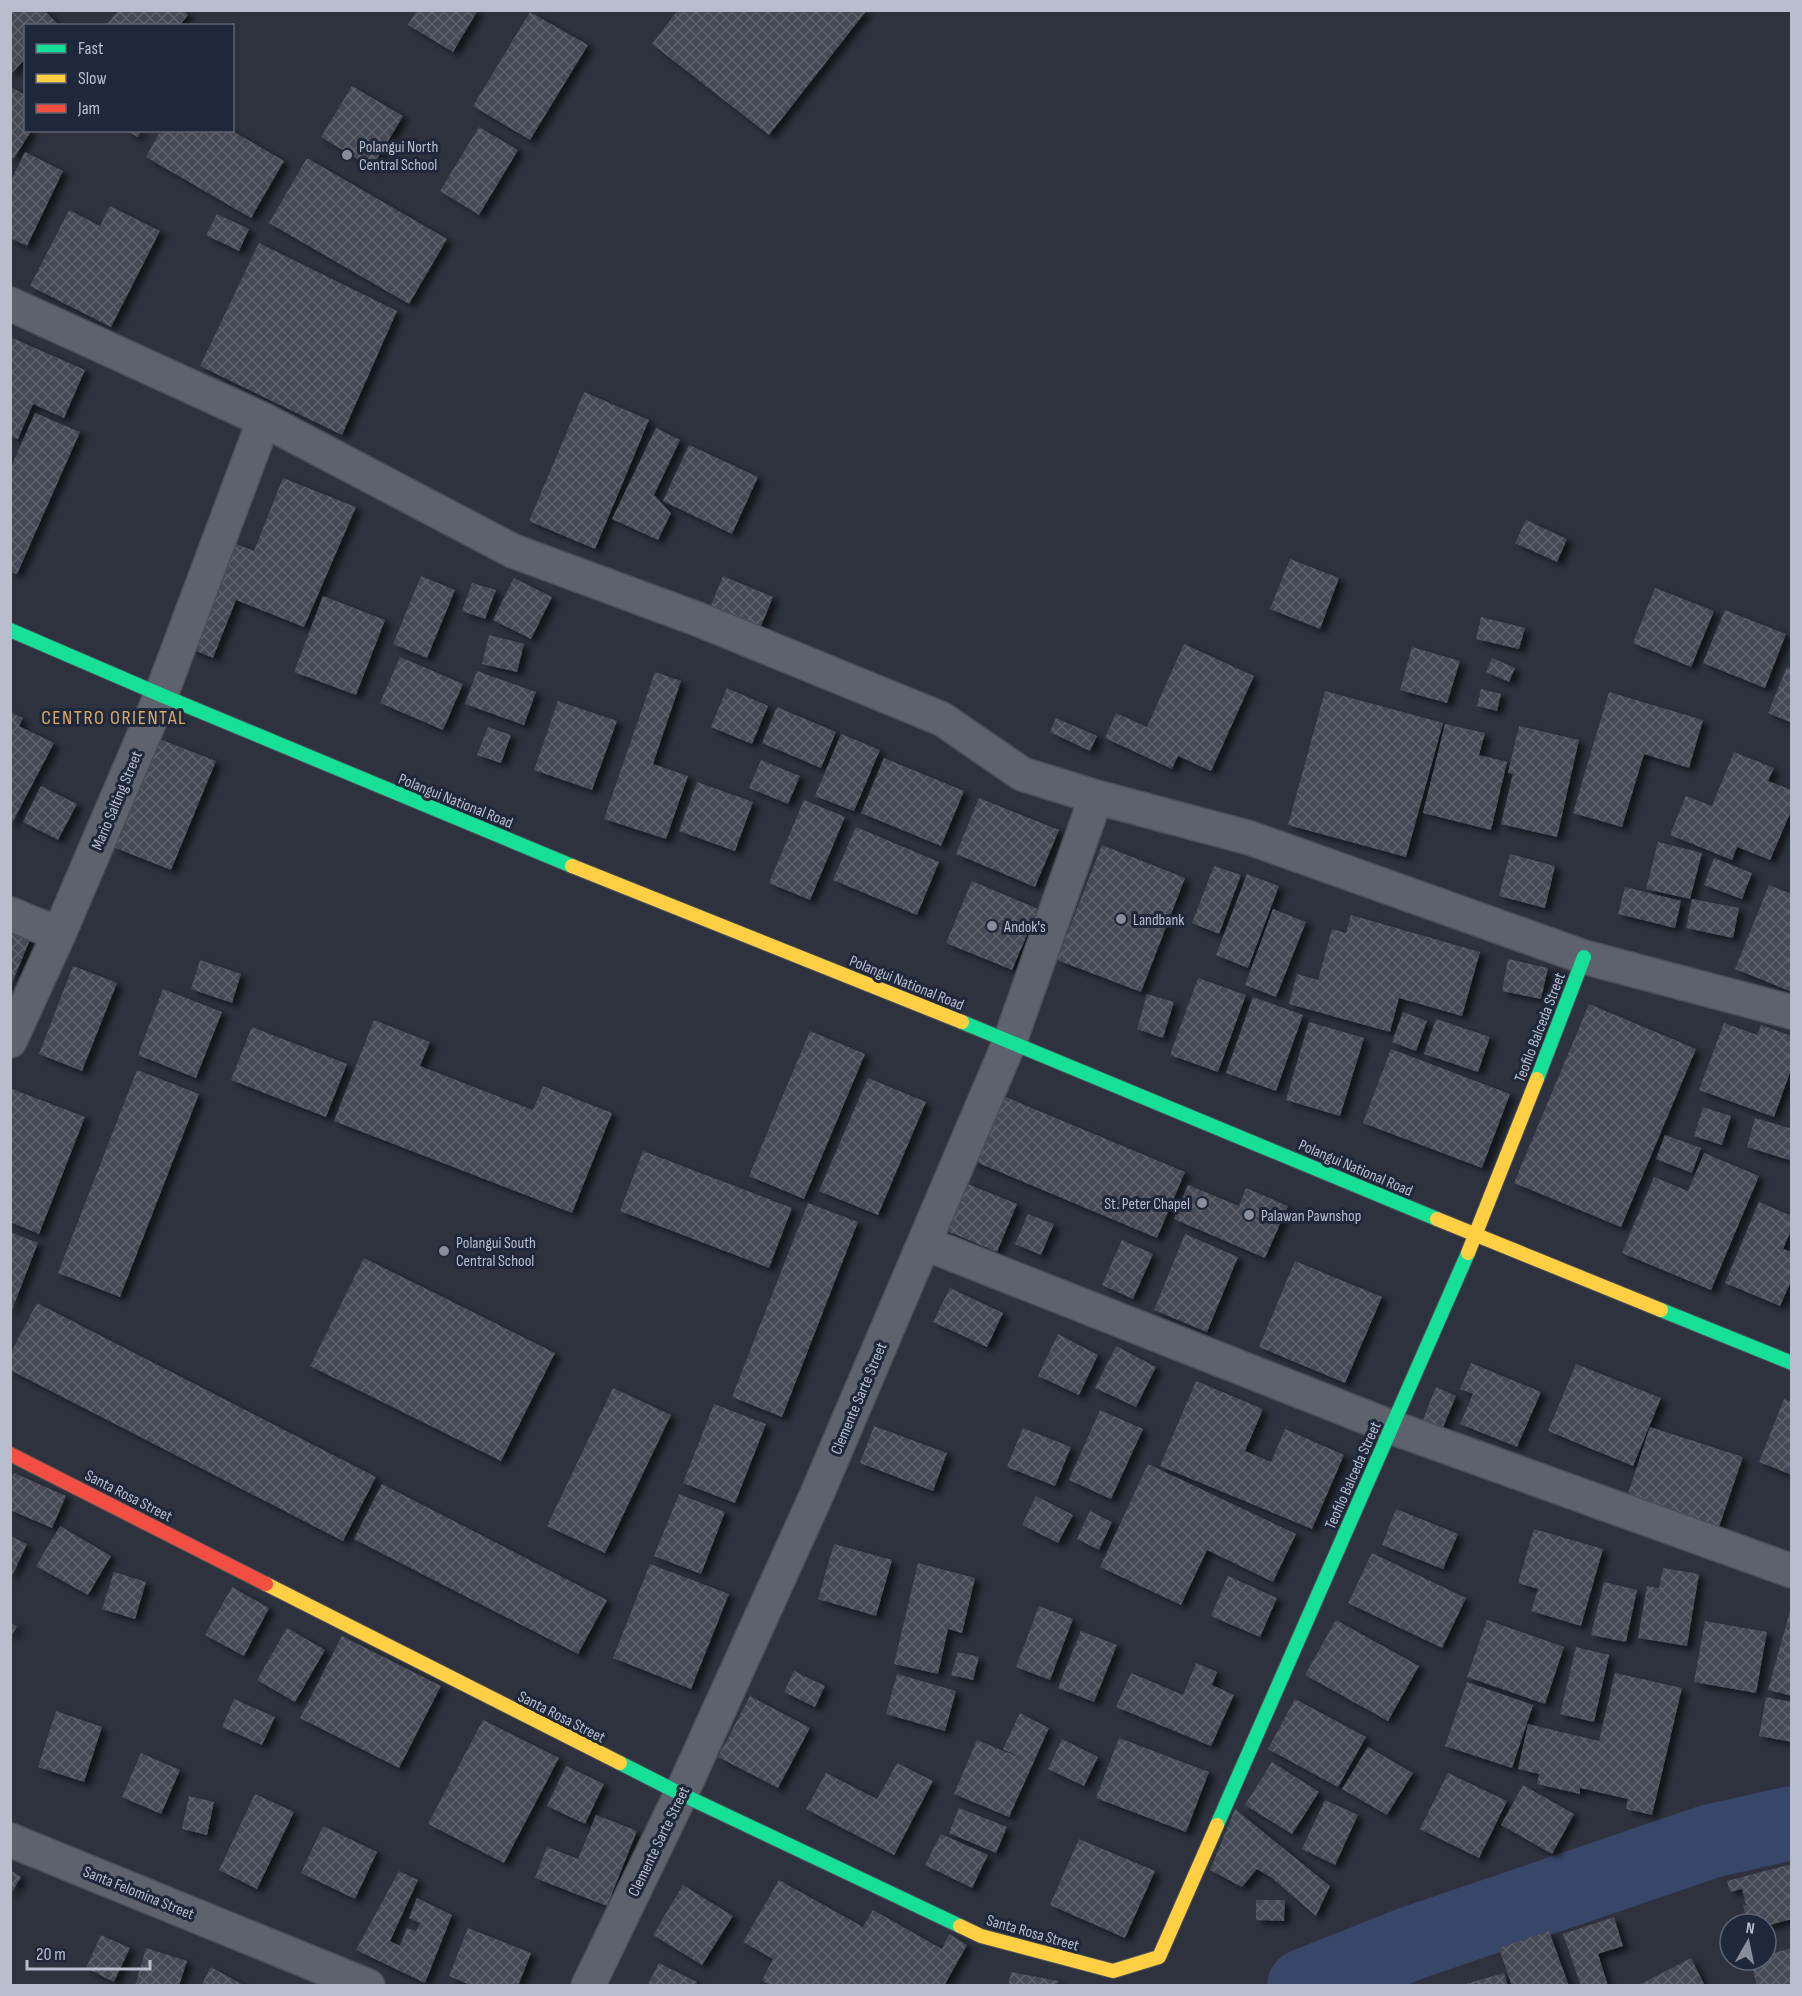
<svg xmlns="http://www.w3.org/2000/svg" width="1802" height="1996" font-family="'Sofia Sans Condensed',sans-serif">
  <defs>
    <pattern id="building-cross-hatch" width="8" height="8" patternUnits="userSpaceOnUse" patternTransform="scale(1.5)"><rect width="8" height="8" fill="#454a54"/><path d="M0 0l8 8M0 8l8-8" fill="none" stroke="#5e626b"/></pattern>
    <filter id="shadow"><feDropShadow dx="6" dy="4" stdDeviation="3" flood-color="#0009"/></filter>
  </defs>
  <rect width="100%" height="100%" fill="#2d323e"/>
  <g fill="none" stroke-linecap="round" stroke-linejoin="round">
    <!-- river -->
    <path stroke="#384669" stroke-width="74" d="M1304,1986L1412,1943L1711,1841L1792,1823"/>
  </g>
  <!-- building -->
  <path fill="url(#building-cross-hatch)" filter="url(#shadow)" d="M10,10H44L57,23L55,26H26V58L10,75Z
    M119,10H183L188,15L179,26H105Z
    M417,10H478L453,52L408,25Z
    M678,10H867L769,135L652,44Z
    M530,12L588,45L530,140L473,106Z
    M10,86L26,96V130H32L14,158L10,156Z
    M352,86L403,116L372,168L321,137Z
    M479,127L518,150L479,215L440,191Z
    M125,130H141L138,137Z
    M161,130H231L284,161L251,218L146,157Z
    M25,152L63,171L27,246L10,238V182Z
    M307,158L447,239L409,304L269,223Z
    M110,206L160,231L111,327L30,286L69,210L100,226Z
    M217,214L249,229L239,251L206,235Z
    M259,243L397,311L342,435L200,366Z
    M10,337L85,370L64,418L33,404L18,439L10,436Z
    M584,392L649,420L595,549L529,521Z
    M35,413L80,432L17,574L10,572V469Z
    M656,428L680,440L654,495L671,513L658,540L612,519Z
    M689,445L758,477L732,534L663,501Z
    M283,478L356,507L304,627L236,600L213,658L189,648L232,542L254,551Z
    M1526,520L1567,539L1557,562L1515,543Z
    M1290,559L1339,578L1320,629L1270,609Z
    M421,576L455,590L427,658L393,644Z
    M723,576L773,597L759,631L709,610Z
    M514,578L552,597L531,639L493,620Z
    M472,583L496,590L485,619L462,611Z
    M1655,588L1714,611L1691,667L1633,643Z
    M323,596L385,620L356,695L294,672Z
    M1725,610L1786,634L1765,688L1703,663Z
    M1481,617L1525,628L1519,649L1476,639Z
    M489,635L524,644L517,672L482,664Z
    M1184,644L1254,676L1211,771L1178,756L1172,769L1105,738L1116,713L1147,727Z
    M1412,647L1460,661L1447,703L1400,690Z
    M400,657L463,684L443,730L380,703Z
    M1492,658L1515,668L1509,682L1486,672Z
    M1787,667L1792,669V723L1768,713Z
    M477,671L536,692L524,725L465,704Z
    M655,672L681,681L653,764L688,776L666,839L604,819Z
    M727,688L768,706L752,744L711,727Z
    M1481,689L1501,694L1497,711L1477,706Z
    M1325,691L1443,723L1406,857L1288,825Z
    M1609,692L1703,720L1689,768L1644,754L1622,827L1573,813Z
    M558,701L617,721L592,790L534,770Z
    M777,707L836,732L821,768L762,743Z
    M10,712L23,718L19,726L54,743L10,827Z
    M1056,718L1097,736L1090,751L1050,732Z
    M1445,724L1485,733L1479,755L1507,762L1491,830L1423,813Z
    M1519,726L1579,740L1557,837L1501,824L1513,774L1508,773Z
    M488,727L511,735L501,763L477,755Z
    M841,734L880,750L854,811L815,796Z
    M157,738L216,761L171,870L113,847Z
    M1734,752L1774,768L1768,781L1792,790V809L1770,860L1737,847L1732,860L1670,835L1686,796L1712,806Z
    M884,758L964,791L941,846L861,813Z
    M761,760L800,776L788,804L749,788Z
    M697,782L753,802L735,851L679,831Z
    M41,786L77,804L58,840L23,822Z
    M979,798L1059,830L1035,887L956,854Z
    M804,800L845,817L810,900L769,883Z
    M856,827L939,862L917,915L833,880Z
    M1658,842L1702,853L1690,899L1646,889Z
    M1102,845L1185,878L1141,992L1057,960Z
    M1510,854L1555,866L1545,908L1499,896Z
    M1714,858L1752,873L1742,899L1704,885Z
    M1214,866L1241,875L1219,934L1192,923Z
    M1247,874L1279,886L1248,968L1216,955Z
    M972,881L1038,909L1012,970L946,943Z
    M1769,885L1792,894V992L1735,969Z
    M1625,887L1681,901L1675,928L1618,914Z
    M1692,899L1739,908L1733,938L1686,928Z
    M1273,909L1306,922L1276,997L1245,985Z
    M1351,915L1480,952L1462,1016L1399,998L1390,1032L1289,1004L1297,974L1318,980L1332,929L1346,933Z
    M10,926L32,935L12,983H10Z
    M1508,959L1548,968L1541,999L1502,991Z
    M200,960L241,974L232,1003L191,989Z
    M73,966L117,983L82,1071L39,1054Z
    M1198,978L1246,995L1218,1072L1170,1055Z
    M163,989L222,1012L196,1078L138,1055Z
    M1147,994L1174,1002L1163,1038L1137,1029Z
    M1253,997L1303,1015L1276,1091L1226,1073Z
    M1589,1004L1696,1049L1621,1227L1514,1183Z
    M1403,1012L1427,1021L1416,1051L1392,1042Z
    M1436,1019L1490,1037L1478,1072L1424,1054Z
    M374,1020L430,1042L420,1066L533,1110L543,1086L612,1113L572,1213L334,1121Z
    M1309,1022L1364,1038L1340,1116L1286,1100Z
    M1724,1023L1757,1035L1761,1025L1792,1036V1067L1774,1117L1699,1090Z
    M252,1027L347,1064L326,1117L231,1080Z
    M810,1031L865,1054L804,1199L749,1176Z
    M1391,1049L1510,1094L1482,1168L1363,1123Z
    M137,1070L199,1094L120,1297L58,1273Z
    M868,1078L926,1102L878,1215L819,1191Z
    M12,1089L85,1117L39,1234L10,1222Z
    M996,1093L1185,1172L1157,1238L969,1159Z
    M1703,1107L1731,1116L1722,1145L1694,1136Z
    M1755,1118L1792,1129V1161L1747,1147Z
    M1665,1135L1701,1148L1692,1173L1656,1159Z
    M643,1151L792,1208L769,1268L620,1211Z
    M1704,1153L1759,1176L1711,1290L1622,1253L1654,1177L1688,1191Z
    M965,1183L1017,1204L997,1252L945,1230Z
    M1188,1185L1239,1206L1246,1188L1288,1206L1265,1258L1174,1219Z
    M1759,1202L1792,1216V1228L1783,1249L1792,1252V1279L1780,1306L1725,1283Z
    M808,1203L858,1222L782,1417L732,1397Z
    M1028,1214L1054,1224L1041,1255L1015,1244Z
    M10,1232L38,1243L11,1312H10Z
    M1185,1234L1238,1257L1207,1332L1154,1310Z
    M1122,1240L1153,1254L1133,1299L1102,1285Z
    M364,1258L555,1353L501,1461L310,1366Z
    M1295,1261L1382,1297L1345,1383L1259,1347Z
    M950,1288L1003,1313L987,1347L933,1322Z
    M37,1303L376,1477L343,1541L10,1370V1354Z
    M1058,1334L1098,1355L1079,1395L1038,1376Z
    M1116,1346L1156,1367L1136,1407L1095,1388Z
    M1471,1363L1541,1392L1517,1447L1460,1424L1473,1394L1460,1389Z
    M1576,1364L1661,1398L1633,1466L1548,1431Z
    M1196,1381L1263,1409L1245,1451L1271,1462L1285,1429L1344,1455L1312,1529L1160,1466Z
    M1436,1387L1456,1396L1439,1437L1419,1429Z
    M613,1388L671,1415L605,1553L547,1526Z
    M1784,1399L1792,1402V1475L1759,1462Z
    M714,1404L766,1424L735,1503L683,1483Z
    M1100,1410L1143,1429L1111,1499L1069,1480Z
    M874,1426L947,1453L933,1491L860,1463Z
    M1650,1427L1743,1457L1718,1530L1626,1500Z
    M1023,1428L1071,1447L1055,1486L1007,1467Z
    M1148,1464L1296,1534L1273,1582L1207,1550L1181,1605L1100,1567Z
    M14,1473L66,1496L52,1528L10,1510V1481Z
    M382,1484L607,1600L578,1654L354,1539Z
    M679,1494L725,1512L701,1574L654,1556Z
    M1036,1496L1073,1515L1058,1543L1022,1525Z
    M1396,1509L1458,1534L1443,1569L1382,1545Z
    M1090,1511L1112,1522L1099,1550L1077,1539Z
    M60,1526L111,1556L88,1595L36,1566Z
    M1534,1529L1603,1549L1581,1626L1531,1611L1538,1589L1518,1583Z
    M10,1536L27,1544L10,1580Z
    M834,1544L892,1560L876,1616L818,1599Z
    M1372,1553L1466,1598L1442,1648L1348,1603Z
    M918,1563L975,1578L962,1633L948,1629L938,1674L894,1664Z
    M650,1564L729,1594L691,1689L613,1658Z
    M1663,1568L1699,1574L1687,1646L1638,1638L1647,1586L1659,1588Z
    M114,1572L146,1582L135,1619L102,1609Z
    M1228,1576L1277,1598L1260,1637L1211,1616Z
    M1604,1582L1637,1590L1626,1642L1591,1635Z
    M232,1587L269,1608L244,1656L205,1635Z
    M1039,1606L1073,1619L1050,1680L1016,1667Z
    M1790,1611H1792V1696L1768,1690Z
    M1336,1620L1419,1666L1388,1721L1305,1675Z
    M1487,1620L1564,1647L1545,1704L1467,1677Z
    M1705,1621L1767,1632L1756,1693L1694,1682Z
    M10,1623L17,1626L10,1638Z
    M287,1628L325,1650L295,1702L257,1680Z
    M1081,1631L1117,1645L1094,1702L1058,1688Z
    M342,1636L441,1686L399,1768L300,1718Z
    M1576,1647L1609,1655L1594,1722L1560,1714Z
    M958,1652L979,1657L973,1680L951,1675Z
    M1196,1663L1217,1672L1212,1685L1234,1695L1211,1746L1116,1707L1131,1673L1183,1695Z
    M794,1671L825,1686L815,1707L784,1692Z
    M1615,1673L1682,1688L1652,1815L1626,1809L1628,1799L1580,1788V1794L1537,1784L1539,1774L1518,1769L1528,1724L1599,1741Z
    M897,1674L956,1691L945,1731L886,1714Z
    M1467,1682L1533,1705L1512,1768L1445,1746Z
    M750,1696L810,1728L778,1788L718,1757Z
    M1766,1697L1792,1702V1742L1759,1736Z
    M234,1699L275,1717L262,1745L222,1727Z
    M1295,1699L1366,1737L1338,1787L1268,1749Z
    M56,1711L102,1727L84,1782L38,1767Z
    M1020,1713L1049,1728L1009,1817L954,1794L977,1740L1023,1759L1003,1749Z
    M483,1720L559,1758L504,1863L428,1824Z
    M1119,1738L1209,1772L1186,1832L1096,1798Z
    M1062,1739L1098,1757L1084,1786L1048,1769Z
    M1368,1747L1413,1773L1387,1815L1342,1789Z
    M141,1753L180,1770L161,1814L122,1797Z
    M1272,1762L1319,1792L1292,1834L1245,1805Z
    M897,1763L933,1781L894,1855L806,1809L826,1773L877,1799Z
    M566,1766L604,1784L585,1824L547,1806Z
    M1448,1773L1507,1801L1479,1858L1420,1829Z
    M1523,1785L1574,1814L1552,1854L1501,1825Z
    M255,1794L294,1812L257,1889L219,1870Z
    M189,1796L214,1802L207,1835L182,1829Z
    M1325,1800L1358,1815L1335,1865L1302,1849Z
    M959,1808L1007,1827L996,1853L949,1833Z
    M1235,1809L1330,1886L1316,1916L1272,1878L1257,1869L1242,1887L1210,1870Z
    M596,1815L637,1831L607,1906L535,1878L547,1847L578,1859Z
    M323,1826L377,1852L355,1899L301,1873Z
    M941,1834L988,1855L972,1888L925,1865Z
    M1079,1839L1155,1871L1125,1938L1050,1905Z
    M1792,1864V1919L1766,1926V1924H1748L1743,1905H1746L1742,1889L1730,1892L1727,1881Z
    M10,1870L21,1877L10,1895Z
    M399,1871L418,1880L390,1941L400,1946L407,1928L416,1931L420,1923L409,1918L417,1898L452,1915L425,1983L356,1950Z
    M779,1880L863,1927L873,1910L942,1949L949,1934L967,1945L944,1986H771L762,1980L773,1959L743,1942Z
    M683,1885L733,1916L702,1965L653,1935Z
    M1256,1900H1285L1284,1921L1256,1920Z
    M1614,1917L1623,1946L1598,1954L1608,1986H1581L1563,1934Z
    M468,1928L531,1953L518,1986H472L449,1976Z
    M1549,1931L1569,1986H1512L1499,1948Z
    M101,1935L130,1948L114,1982L86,1968Z
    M146,1948L187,1961L179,1986H135Z
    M1792,1948V1986H1757L1750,1960H1766V1955Z
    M1691,1958L1705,1986H1637Z
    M659,1963L697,1982L695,1986H647Z
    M211,1967L245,1986H201Z
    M1011,1972L1058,1981L1057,1986H1008Z
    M1504,1973L1508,1986H1462V1985Z"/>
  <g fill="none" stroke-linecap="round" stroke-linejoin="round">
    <!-- street casing -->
    <g stroke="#4a4e57" stroke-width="36">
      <path id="street" d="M10,304L264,420L513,551L700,620L942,719L1022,774L1096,797L1250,838L1584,957L1792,1012
        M10,914L59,934
        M10,1041L59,934L161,695L264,420
        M924,1243L1391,1427L1792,1571
        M10,1840L368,1986
        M588,1986L681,1794L817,1494L924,1243L1010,1041L1096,797"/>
    </g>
    <!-- fast casing -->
    <g stroke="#4a4e57" stroke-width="16">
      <path id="fast" d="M10,630L161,695L572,866
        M962,1022L1437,1219
        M1537,1079L1584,957
        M1661,1310L1792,1363
        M620,1763L681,1794L960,1926
        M1217,1825L1468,1253"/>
    </g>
    <!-- slow casing -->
    <g stroke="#4a4e57" stroke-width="16">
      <path id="slow" d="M572,866L962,1022
        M1437,1219L1661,1310
        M1468,1253L1537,1079
        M266,1584L620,1763
        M960,1926L981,1936L1113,1971L1159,1957L1217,1825"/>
    </g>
    <!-- jam casing -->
    <g stroke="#4a4e57" stroke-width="16">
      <path id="jam" d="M10,1454L266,1584"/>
    </g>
    <!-- street -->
    <use href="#street" stroke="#5e626c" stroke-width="33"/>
    <!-- fast -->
    <use href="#fast" stroke="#16e098" stroke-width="14"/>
    <!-- slow -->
    <use href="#slow" stroke="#ffcf43" stroke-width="14"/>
    <!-- jam -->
    <use href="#jam" stroke="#f24e42" stroke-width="14"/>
  </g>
  <!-- markers -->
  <g fill="#888d9c" stroke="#1f273a" stroke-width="2">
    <circle cx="347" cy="155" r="6"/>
    <circle cx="1121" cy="919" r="6"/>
    <circle cx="992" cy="926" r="6"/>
    <circle cx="1202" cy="1203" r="6"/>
    <circle cx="1249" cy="1215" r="6"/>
    <circle cx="444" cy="1251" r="6"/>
  </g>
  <g text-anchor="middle" stroke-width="6" stroke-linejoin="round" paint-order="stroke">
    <!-- poi labels -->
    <g font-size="16" fill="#b9bece" stroke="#1f273a" text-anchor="start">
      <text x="359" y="152">Polangui North<tspan x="359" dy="18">Central School</tspan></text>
      <text x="1133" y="925">Landbank</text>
      <text x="1004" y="932">Andok's</text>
      <text x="1190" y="1209" text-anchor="end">St. Peter Chapel</text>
      <text x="1261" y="1221">Palawan Pawnshop</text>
      <text x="456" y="1248">Polangui South<tspan x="456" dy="18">Central School</tspan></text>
    </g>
    <!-- street labels -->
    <g font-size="16" fill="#b9bece" stroke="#1f273a">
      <text transform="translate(116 800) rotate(-67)" y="6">Mario Salting Street</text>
      <text transform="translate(456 800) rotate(22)" y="6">Polangui National Road</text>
      <text transform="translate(907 982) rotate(22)" y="6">Polangui National Road</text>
      <text transform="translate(1539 1027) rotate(-69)" y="6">Teofilo Balceda Street</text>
      <text transform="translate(1356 1167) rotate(23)" y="6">Polangui National Road</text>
      <text transform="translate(858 1398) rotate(-67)" y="6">Clemente Sarte Street</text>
      <text transform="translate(1352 1475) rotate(-66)" y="6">Teofilo Balceda Street</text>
      <text transform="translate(129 1495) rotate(27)" y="6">Santa Rosa Street</text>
      <text transform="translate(562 1716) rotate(27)" y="6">Santa Rosa Street</text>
      <text transform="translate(658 1841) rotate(-64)" y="6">Clemente Sarte Street</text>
      <text transform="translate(139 1892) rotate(22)" y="6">Santa Felomina Street</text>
      <text transform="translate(1033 1932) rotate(16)" y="6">Santa Rosa Street</text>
    </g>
    <!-- quarter labels -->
    <g font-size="20" letter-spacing="1.5" fill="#dca966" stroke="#1f273a">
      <text x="114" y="724">CENTRO ORIENTAL</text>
    </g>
  </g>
  <!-- border -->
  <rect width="1802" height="1996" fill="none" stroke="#b9bece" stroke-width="24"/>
  <!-- legend -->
  <rect x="24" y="24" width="210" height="108" fill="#1f273a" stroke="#5d6375" stroke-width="1.5"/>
  <rect x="36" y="44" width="30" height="9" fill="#16e098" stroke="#5d6375" stroke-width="1.5"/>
  <text x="78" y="54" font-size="18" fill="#b9bece">Fast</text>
  <rect x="36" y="74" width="30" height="9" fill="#ffcf43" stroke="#5d6375" stroke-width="1.5"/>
  <text x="78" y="84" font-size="18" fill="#b9bece">Slow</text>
  <rect x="36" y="104" width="30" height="9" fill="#f24e42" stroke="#5d6375" stroke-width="1.5"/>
  <text x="78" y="114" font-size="18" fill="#b9bece">Jam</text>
  <!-- north arrow -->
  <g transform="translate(1748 1942) rotate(9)"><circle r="28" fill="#1f273a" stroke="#5d6375" stroke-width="1.5"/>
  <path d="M0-4.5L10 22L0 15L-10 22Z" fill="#888d9c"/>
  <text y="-9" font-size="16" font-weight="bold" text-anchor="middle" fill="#b9bece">N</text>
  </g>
  <!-- scale -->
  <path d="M27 1960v9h123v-9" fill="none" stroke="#b9bece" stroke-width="3"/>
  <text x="36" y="1960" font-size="18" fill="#b9bece" stroke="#1f273a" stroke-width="4.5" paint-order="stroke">20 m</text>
</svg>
